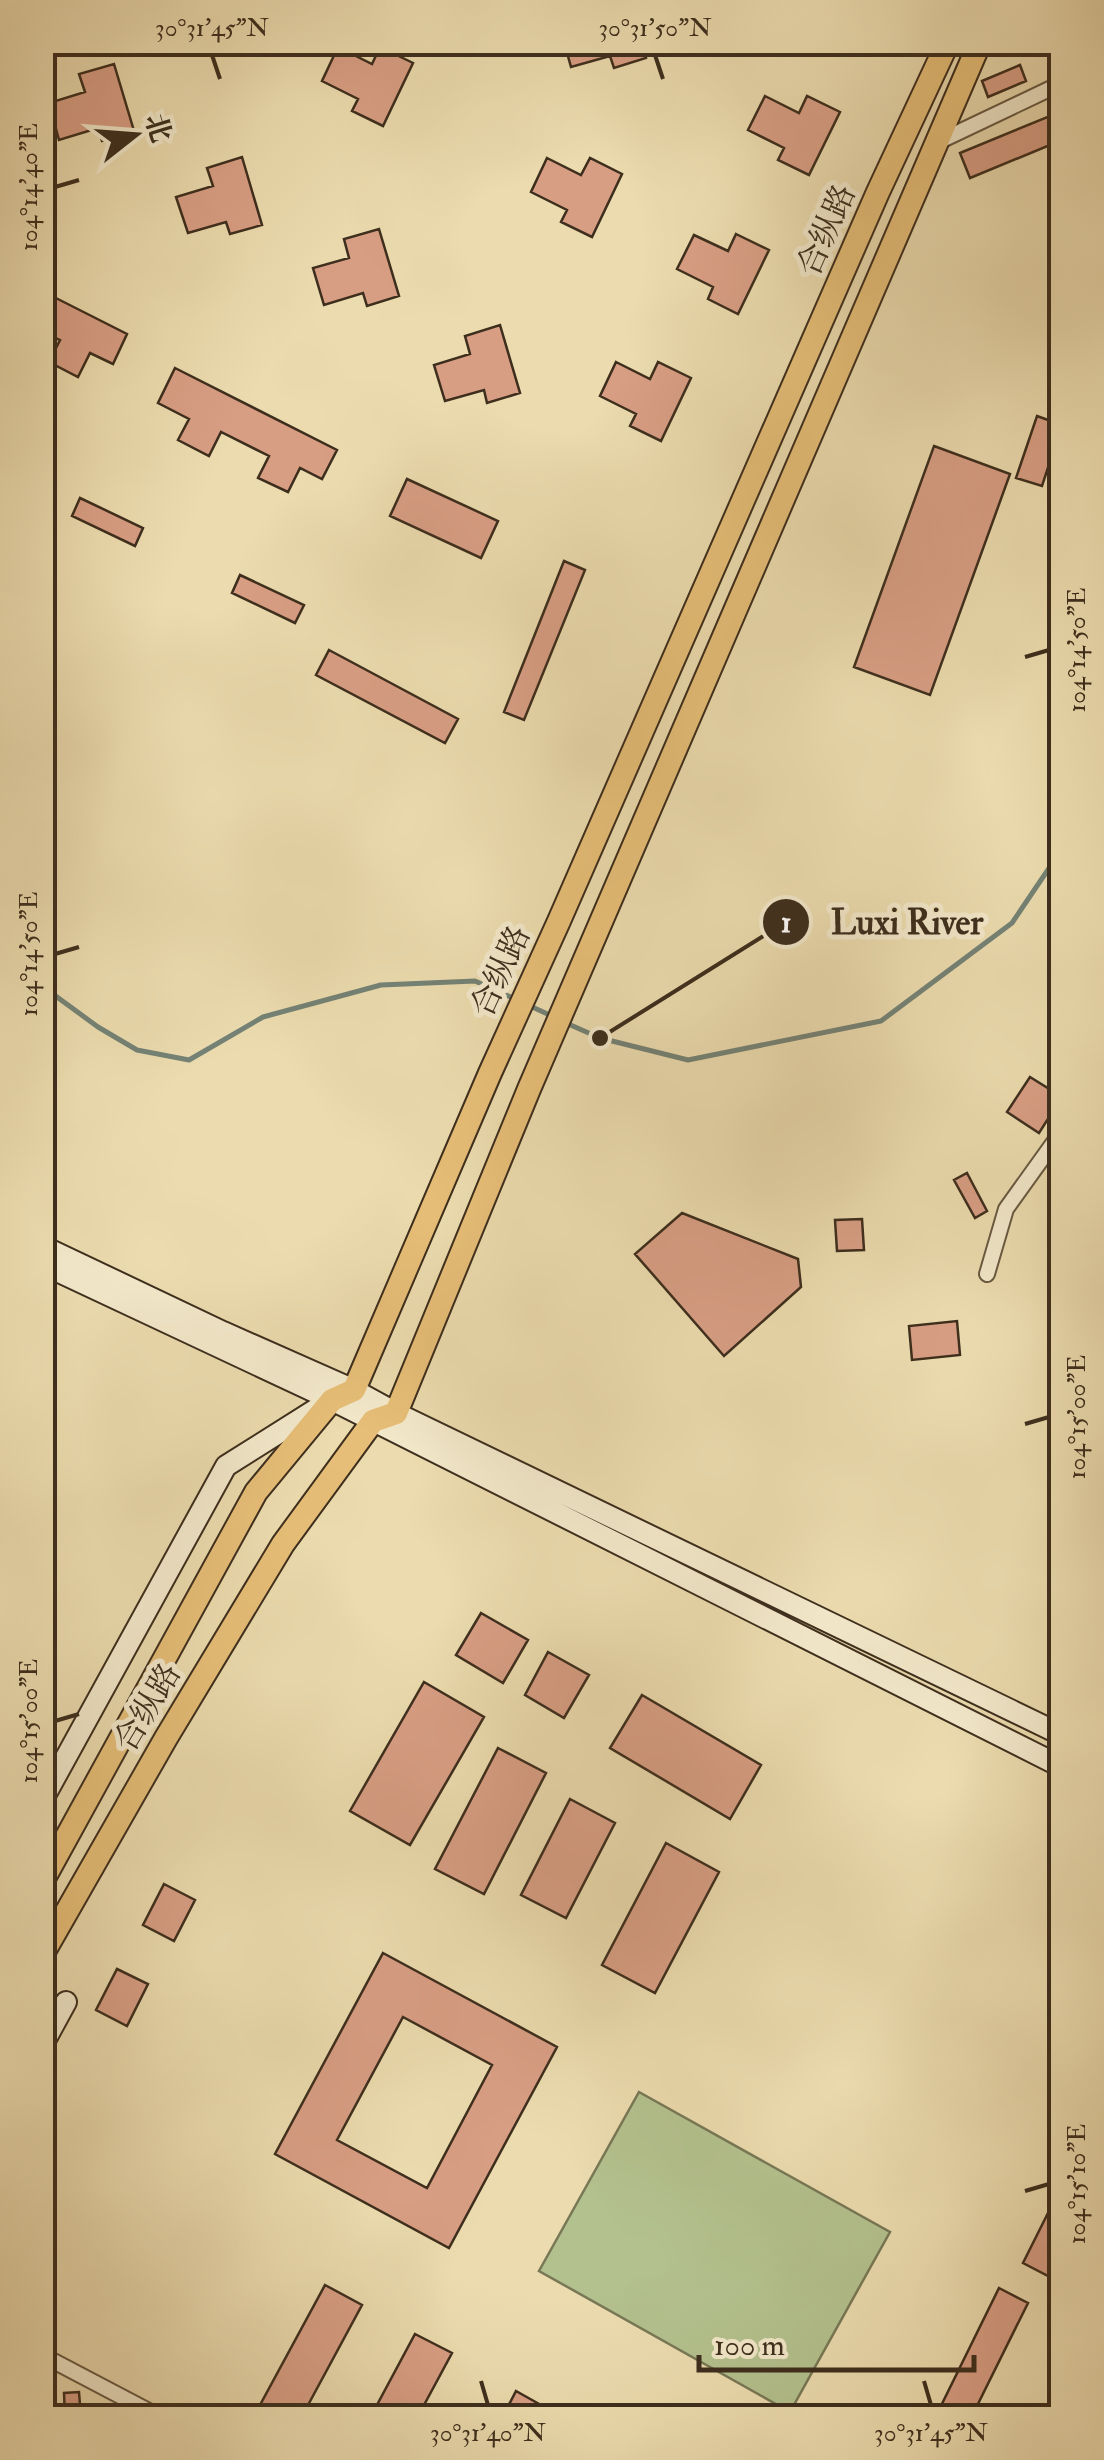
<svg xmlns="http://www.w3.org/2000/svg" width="1104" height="2460" font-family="'IM FELL Double Pica','Noto Serif SC',serif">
  <rect width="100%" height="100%" fill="#ebdbae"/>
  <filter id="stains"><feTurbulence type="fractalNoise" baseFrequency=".002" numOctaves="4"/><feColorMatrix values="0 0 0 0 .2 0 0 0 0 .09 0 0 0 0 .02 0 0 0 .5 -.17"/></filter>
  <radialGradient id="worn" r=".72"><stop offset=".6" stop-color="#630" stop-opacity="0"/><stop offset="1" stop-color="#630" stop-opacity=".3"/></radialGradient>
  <!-- green -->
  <path fill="#b3c18e" stroke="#787856" stroke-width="2.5" d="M639,2092L890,2232L790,2412L539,2271Z"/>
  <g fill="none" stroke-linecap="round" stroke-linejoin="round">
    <!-- stream -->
    <path stroke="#748275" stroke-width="5" d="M42,986L98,1027L137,1050L189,1060L263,1017L381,985L475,981L515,999
      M530,1006L552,1016
      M566,1023L600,1038L688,1060L881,1021L1012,923L1062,849"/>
  </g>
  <!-- building -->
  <path fill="#d89e84" stroke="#3d2e1d" stroke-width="2.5" fill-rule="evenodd" d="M564,42H642L646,58L614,68L610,56L571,67Z
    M338,47L372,64L380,47L413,63L383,126L352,111L358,99L322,81Z
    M114,64L134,131L102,141L98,128L59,140L49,103L85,92L79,74Z
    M1020,65L1026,81L988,97L982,81Z
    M765,96L799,113L807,96L840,112L809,175L778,160L784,148L748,130Z
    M1062,111V136L1049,142L1050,145L970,178L960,153Z
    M242,157L262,225L230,234L226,222L188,233L176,197L213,186L207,168Z
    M547,158L581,175L590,158L622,174L592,237L561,222L567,210L531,192Z
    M379,229L399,296L367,306L363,293L324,305L313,268L349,258L344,239Z
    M736,234L769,250L738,314L708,299L713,287L677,269L694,235L728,251Z
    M42,291L127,334L113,364L90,353L78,377L49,362L60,340L42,332Z
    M500,325L520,393L487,403L484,390L445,401L434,365L470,354L465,336Z
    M616,362L650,379L658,362L691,378L661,441L630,426L636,414L600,396Z
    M175,368L337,450L322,479L300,468L288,492L258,478L269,456L221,432L209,456L178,440L189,419L158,403Z
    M1037,416L1062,425L1042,486L1016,478Z
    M934,446L1010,474L930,695L854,667Z
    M407,479L498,521L481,558L390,516Z
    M80,498L143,528L135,546L72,516Z
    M564,561L585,570L524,720L504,712Z
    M240,575L304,605L295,623L232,593Z
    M329,650L458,719L445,743L316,675Z
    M1030,1077L1062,1097L1039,1133L1007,1112Z
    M967,1173L987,1211L975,1218L954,1180Z
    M682,1213L798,1259L801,1287L724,1356L635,1254Z
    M862,1219L864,1250L837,1251L835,1220Z
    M957,1321L960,1355L912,1360L909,1326Z
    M481,1613L528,1640L503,1683L456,1655Z
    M548,1652L589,1675L564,1718L525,1695Z
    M424,1682L484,1717L410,1845L350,1811Z
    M642,1695L761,1765L730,1819L610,1748Z
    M498,1748L546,1773L484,1894L435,1869Z
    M570,1799L615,1823L566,1918L521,1895Z
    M666,1843L719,1872L655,1993L602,1965Z
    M164,1884L195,1900L174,1941L143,1925Z
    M383,1953L557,2047L449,2248L275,2154ZM403,2017L492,2065L427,2188L337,2140Z
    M117,1969L148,1984L127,2026L96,2010Z
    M1062,2185V2258L1052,2278L1023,2263Z
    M325,2285L362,2305L301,2418H253Z
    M999,2288L1028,2303L971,2418H935Z
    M415,2334L452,2353L417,2418H370Z
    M516,2391L564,2418H502Z
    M79,2392L81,2418H65L64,2393Z"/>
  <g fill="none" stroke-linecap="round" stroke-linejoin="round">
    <!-- street casing -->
    <g stroke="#685941" stroke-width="18">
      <path id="street" d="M938,142L1062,83
        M987,1274L1006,1209L1062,1131
        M42,2355L162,2418"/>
    </g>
    <!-- secondary casing -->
    <g stroke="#3d2e1d" stroke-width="24">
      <path id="secondary" d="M42,1246L223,1332L354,1390L396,1413L1062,1735
        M42,1264L332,1400L1062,1767
        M42,1801L226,1466L326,1403
        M42,2046L66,2002"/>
    </g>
    <!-- primary casing -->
    <g stroke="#3d2e1d" stroke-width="26">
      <path id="primary" d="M42,1882L256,1492L332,1400L354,1390L490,1073L559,921L878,192L948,42
        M42,1955L166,1738L283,1544L373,1421L396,1413L529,1089L980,42"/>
    </g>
    <!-- street -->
    <use href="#street" stroke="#f2e8ca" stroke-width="14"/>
    <!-- secondary -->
    <use href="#secondary" stroke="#f2e8ca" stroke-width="20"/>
    <!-- primary -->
    <use href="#primary" stroke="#e6be77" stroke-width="22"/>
  </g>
  <!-- ticks -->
  <path fill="none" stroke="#3d2e1d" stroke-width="4" d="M212,55L220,79M655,55L663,79M55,187L79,180M1025,657L1049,650M55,954L79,947M1025,1424L1049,1417M55,1721L79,1714M1025,2191L1049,2184M481,2381L488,2405M924,2381L931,2405"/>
  <g text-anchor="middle" stroke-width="10" stroke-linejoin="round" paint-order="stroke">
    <!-- street labels -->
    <g font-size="32" fill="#3d2e1d" stroke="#f2e8ca">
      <text transform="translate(826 230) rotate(-66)" y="11">合纵路</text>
      <text transform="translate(500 971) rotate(-65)" y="11">合纵路</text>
      <text transform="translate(147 1707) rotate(-59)" y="11">合纵路</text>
    </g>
  </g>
  <!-- callouts -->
  <path fill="none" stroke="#3d2e1d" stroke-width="4" d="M600 1038L786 922"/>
  <g fill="#3d2e1d" stroke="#f2e8ca" stroke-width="4">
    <circle cx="600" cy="1038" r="10"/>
    <circle cx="786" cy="922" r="25"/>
  </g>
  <g font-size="30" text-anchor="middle" font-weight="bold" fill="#fff">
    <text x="786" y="932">1</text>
  </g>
  <g font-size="35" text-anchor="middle" font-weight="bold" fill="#3d2e1d" stroke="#f2e8ca" stroke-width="10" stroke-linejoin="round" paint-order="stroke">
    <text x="907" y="934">Luxi River</text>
  </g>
  <!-- margin -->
  <rect width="1104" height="2460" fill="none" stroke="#ebdbae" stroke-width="110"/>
  <!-- north arrow -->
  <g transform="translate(135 135) rotate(73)" stroke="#f2e8ca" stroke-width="8" paint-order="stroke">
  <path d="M0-8L18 38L0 25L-18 38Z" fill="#3d2e1d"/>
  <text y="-15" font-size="28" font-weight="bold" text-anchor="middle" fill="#3d2e1d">北</text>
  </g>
  <!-- scale -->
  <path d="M699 2355v15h275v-15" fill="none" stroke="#3d2e1d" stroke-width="5"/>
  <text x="714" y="2355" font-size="30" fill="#3d2e1d" stroke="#f2e8ca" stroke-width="8" paint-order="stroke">100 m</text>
  <rect x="55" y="55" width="994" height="2350" fill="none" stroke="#3d2e1d" stroke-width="4"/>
  <g font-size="25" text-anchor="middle" fill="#3d2e1d">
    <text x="212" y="36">30°31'45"N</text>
    <text x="655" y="36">30°31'50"N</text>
    <text transform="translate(28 187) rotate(-90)" y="9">104°14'40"E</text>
    <text transform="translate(1076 650) rotate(-90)" y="9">104°14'50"E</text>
    <text transform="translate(28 954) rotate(-90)" y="9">104°14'50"E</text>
    <text transform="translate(1076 1417) rotate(-90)" y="9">104°15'00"E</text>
    <text transform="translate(28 1721) rotate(-90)" y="9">104°15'00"E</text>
    <text transform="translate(1076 2184) rotate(-90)" y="9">104°15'10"E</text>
    <text x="488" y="2441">30°31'40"N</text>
    <text x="931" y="2441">30°31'45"N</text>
  </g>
  <rect width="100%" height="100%" filter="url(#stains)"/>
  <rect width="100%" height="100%" fill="url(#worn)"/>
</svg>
